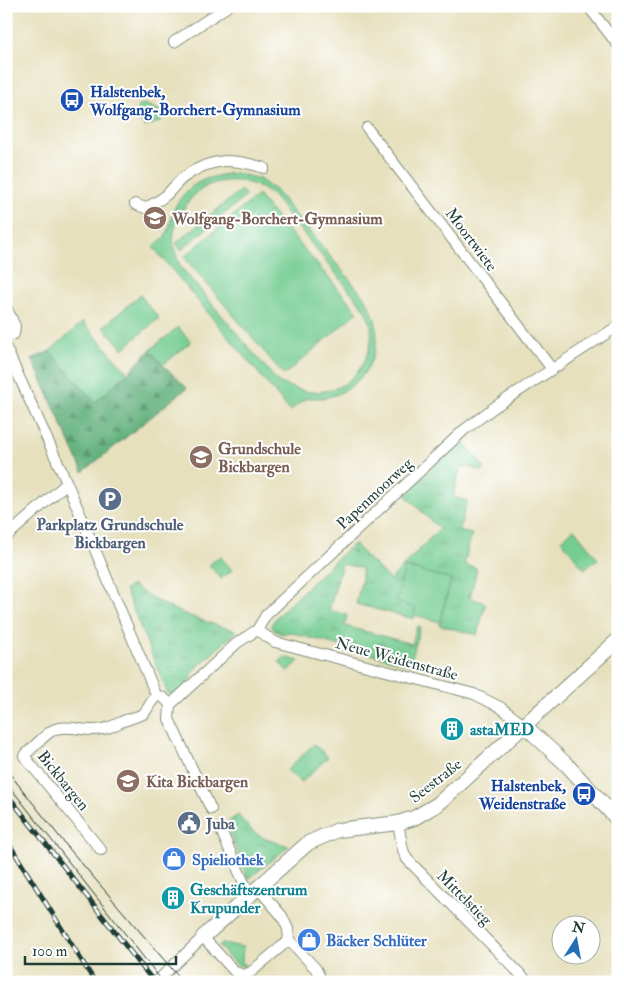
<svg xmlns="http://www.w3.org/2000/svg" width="624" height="988" font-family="'IM FELL Double Pica',serif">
  <defs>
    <pattern id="grass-tufts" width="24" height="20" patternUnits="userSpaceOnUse" patternTransform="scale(1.25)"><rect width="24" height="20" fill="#75cc91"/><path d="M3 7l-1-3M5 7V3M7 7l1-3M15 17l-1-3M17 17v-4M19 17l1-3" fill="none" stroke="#5fa777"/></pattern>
    <pattern id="forest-firs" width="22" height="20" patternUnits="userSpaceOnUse" patternTransform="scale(1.25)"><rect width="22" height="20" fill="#60b07b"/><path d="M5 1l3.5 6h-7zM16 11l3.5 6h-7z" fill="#4f9066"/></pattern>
  </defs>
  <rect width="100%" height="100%" fill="#fff"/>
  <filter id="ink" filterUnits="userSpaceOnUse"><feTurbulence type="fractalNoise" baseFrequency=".02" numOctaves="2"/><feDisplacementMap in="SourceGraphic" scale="10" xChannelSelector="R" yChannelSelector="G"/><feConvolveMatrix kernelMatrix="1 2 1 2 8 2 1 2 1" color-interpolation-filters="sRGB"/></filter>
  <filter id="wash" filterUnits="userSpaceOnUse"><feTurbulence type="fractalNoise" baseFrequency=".0096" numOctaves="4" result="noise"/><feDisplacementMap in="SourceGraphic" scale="20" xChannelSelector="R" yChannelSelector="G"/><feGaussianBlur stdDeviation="1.12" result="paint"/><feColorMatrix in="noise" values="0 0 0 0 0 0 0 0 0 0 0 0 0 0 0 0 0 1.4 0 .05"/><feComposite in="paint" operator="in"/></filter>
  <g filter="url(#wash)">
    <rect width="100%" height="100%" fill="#e6e0bd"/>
    <!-- grass -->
    <path fill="url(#grass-tufts)" stroke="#4a8462" d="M144,104L159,110L162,115L161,121L145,127L139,121L138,106Z
      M462,441L485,468L483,471L461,466L453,497L467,501L459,531L472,534L464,564L477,568L470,598L486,603L477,635L439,625L451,580L416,608L414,619L356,604L362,578V568L342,564L329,610L347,615L345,626L412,644L417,626L420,628L410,665L289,632L282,634L274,630L271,625L277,616L348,548L355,554L350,547L354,544L390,580L439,529L404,494Z
      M132,585C163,608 200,621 237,631L193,671C192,681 179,696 168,694L125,590Z
      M238,815C257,838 261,838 289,846L250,878L247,877L226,823Z
      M223,943L243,947L242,961L245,967C233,965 227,955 219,946Z"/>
    <!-- forest -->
    <path fill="url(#forest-firs)" stroke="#407658" d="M150,350L163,365L187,388L83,472L32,359L50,351L95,402L128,373Z"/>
    <!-- green -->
    <path fill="#75cc91" stroke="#4a8462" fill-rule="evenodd" d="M236,173L259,179L275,190L366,299C369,306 374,313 375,320C383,354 362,389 328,397C322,399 315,397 309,398C303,398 296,407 290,411L153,247C157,243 165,238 167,233C171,227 170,217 173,211C187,182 207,176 236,173ZM224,181C245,180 254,183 272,195L359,302C362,307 367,313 369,319C377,341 364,372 344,384C335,390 322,392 311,392C299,391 288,386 278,382L180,266C178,260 175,253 174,247C170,223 188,195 209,185C214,183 219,182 224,181Z
      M241,190L246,196L181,250L176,243Z
      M258,195L358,312L284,375L184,257Z
      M140,295L159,318L123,349L103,327Z
      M83,322L128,373L95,402L50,351Z
      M178,327L191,342L163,365L150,350Z
      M574,529L598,559L584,569L561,540Z
      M220,556L232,570L221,579L209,565Z
      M405,567L451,579L440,622L414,615L416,608L396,602Z
      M285,657L299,661L288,672L279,662Z
      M314,744L328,757L301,783L287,770Z"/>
  </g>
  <g filter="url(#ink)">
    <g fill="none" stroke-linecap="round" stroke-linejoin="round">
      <!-- street casing -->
      <g stroke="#828e78" stroke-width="12">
        <path id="street" d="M588,6L618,45
          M174,42L228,6
          M367,128L552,369
          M135,204L145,208C153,204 159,201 165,196C172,190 177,182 184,177C212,157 233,158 264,168
          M6,307L15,326L14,334L6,338
          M6,348L67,483L157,697
          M6,537L67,483
          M257,630L275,642L474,694L500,707L525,726
          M170,705L237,643L257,630L266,615L464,430L496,406L618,326
          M398,823L403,850L407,859L528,982
          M220,828L243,881L250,893
          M101,850L24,756C33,748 43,736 53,730C65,724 83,731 95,730C105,730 113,726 121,722C128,719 136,717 143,714C150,709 155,683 170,705L169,719L211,809
          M257,887L282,916L288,929L289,940L316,969L322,982
          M156,982L203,937L235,972L245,975L251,972L289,940"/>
      </g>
      <!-- secondary casing -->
      <g stroke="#828e78" stroke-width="16">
        <path id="secondary" d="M525,726L566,764L618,820
          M203,937L308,843L338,830L398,823L414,818L438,804L618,640"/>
      </g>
      <!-- street -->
      <use href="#street" stroke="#fff" stroke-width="10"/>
      <!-- secondary -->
      <use href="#secondary" stroke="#fff" stroke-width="14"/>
      <!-- tram -->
      <path stroke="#1f3d34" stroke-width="1" d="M6,769L66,845L183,982
        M6,782L163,982"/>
      <!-- rail casing -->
      <g stroke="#1f3d34" stroke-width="5">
        <path id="rail" d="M6,793L154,982
          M6,839L95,982"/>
      </g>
      <!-- rail -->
      <use href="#rail" stroke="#fff" stroke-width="3" stroke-dasharray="9" stroke-linecap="butt"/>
    </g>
  </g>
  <!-- icons -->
  <defs>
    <g id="bus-disc" transform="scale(1.25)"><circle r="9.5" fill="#1a4fb4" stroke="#fff"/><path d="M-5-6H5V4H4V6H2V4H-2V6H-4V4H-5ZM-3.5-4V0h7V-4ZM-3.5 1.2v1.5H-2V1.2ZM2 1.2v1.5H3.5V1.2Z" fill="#fff"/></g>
    <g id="school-disc" transform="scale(1.25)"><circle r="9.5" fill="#8d6e63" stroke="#fff"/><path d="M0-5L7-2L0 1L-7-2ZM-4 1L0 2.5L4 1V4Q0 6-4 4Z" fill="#fff"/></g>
    <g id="parking-disc" transform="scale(1.25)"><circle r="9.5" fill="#5c6f8a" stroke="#fff"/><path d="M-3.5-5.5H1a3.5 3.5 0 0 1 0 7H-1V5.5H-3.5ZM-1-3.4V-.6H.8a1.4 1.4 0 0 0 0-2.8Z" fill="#fff"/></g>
    <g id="building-disc" transform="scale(1.25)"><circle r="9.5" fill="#0f9aa8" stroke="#fff"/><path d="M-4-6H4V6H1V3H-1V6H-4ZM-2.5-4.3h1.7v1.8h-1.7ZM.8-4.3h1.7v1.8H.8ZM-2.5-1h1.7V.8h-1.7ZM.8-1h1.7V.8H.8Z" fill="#fff"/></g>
    <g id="civic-disc" transform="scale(1.25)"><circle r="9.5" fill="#5c6f8a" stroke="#fff"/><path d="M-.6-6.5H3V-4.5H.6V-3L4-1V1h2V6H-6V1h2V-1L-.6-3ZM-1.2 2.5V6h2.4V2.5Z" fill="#fff"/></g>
    <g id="shop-disc" transform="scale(1.25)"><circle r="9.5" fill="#3f7fe0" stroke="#fff"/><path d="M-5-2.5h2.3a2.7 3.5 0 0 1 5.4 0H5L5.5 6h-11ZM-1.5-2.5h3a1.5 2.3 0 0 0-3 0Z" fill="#fff"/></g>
  </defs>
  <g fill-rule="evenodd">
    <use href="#bus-disc" x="72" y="100"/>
    <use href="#school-disc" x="155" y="218"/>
    <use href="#school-disc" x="201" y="457"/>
    <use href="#parking-disc" x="110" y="499"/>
    <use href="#building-disc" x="452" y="729"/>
    <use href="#school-disc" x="128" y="781"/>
    <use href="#bus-disc" x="584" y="794"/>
    <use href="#civic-disc" x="189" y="823"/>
    <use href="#shop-disc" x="174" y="859"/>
    <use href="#building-disc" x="173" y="898"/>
    <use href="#shop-disc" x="309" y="940"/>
  </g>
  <g text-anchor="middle" stroke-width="4" stroke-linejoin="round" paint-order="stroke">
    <!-- transit labels -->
    <g font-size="16" font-weight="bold" fill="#164399" stroke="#fff" text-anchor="start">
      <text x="90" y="97">Halstenbek,<tspan x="90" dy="18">Wolfgang-Borchert-Gymnasium</tspan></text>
      <text x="566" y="791" text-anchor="end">Halstenbek,<tspan x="566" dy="18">Weidenstraße</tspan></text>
    </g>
    <!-- education labels -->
    <g font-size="16" font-weight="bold" fill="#785e54" stroke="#fff" text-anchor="start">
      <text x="172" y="224">Wolfgang-Borchert-Gymnasium</text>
      <text x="218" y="454">Grundschule<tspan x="218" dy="18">Bickbargen</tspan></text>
      <text x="146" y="787">Kita Bickbargen</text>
    </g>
    <!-- street labels -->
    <g font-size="16" fill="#1f3d34" stroke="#fff">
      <text transform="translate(472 239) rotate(53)" y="6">Moortwiete</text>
      <text transform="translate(374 493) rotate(-43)" y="6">Papenmoorweg</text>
      <text transform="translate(397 658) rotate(15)" y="6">Neue Weidenstraße</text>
      <text transform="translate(64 780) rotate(51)" y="6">Bickbargen</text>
      <text transform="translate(435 780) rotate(-38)" y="6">Seestraße</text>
      <text transform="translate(465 897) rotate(45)" y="6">Mittelstieg</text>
    </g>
    <!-- service labels -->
    <g font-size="16" font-weight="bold" fill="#4e5e75" stroke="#fff">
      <text x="110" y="530">Parkplatz Grundschule<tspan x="110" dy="18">Bickbargen</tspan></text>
      <text x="206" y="829" text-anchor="start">Juba</text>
    </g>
    <!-- culture labels -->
    <g font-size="16" font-weight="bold" fill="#0d838f" stroke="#fff" text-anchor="start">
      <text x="470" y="735">astaMED</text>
      <text x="190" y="895">Geschäftszentrum<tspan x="190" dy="18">Krupunder</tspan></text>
    </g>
    <!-- shop labels -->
    <g font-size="16" font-weight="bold" fill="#366cbe" stroke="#fff" text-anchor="start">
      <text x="192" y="865">Spieliothek</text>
      <text x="326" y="946">Bäcker Schlüter</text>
    </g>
  </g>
  <!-- margin -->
  <rect width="624" height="988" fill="none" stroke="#fff" stroke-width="25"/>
  <!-- north arrow -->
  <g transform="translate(576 940) rotate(11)"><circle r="24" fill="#ffffff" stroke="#a5b1ae"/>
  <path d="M0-4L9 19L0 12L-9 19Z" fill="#1f6fb2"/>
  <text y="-8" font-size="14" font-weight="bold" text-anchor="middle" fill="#1f3d34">N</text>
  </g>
  <!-- scale -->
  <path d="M25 956v8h151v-8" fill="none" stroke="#1f3d34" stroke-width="2.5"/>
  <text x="32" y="956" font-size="15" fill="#1f3d34" stroke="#ffffff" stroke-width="4" paint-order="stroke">100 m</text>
</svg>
